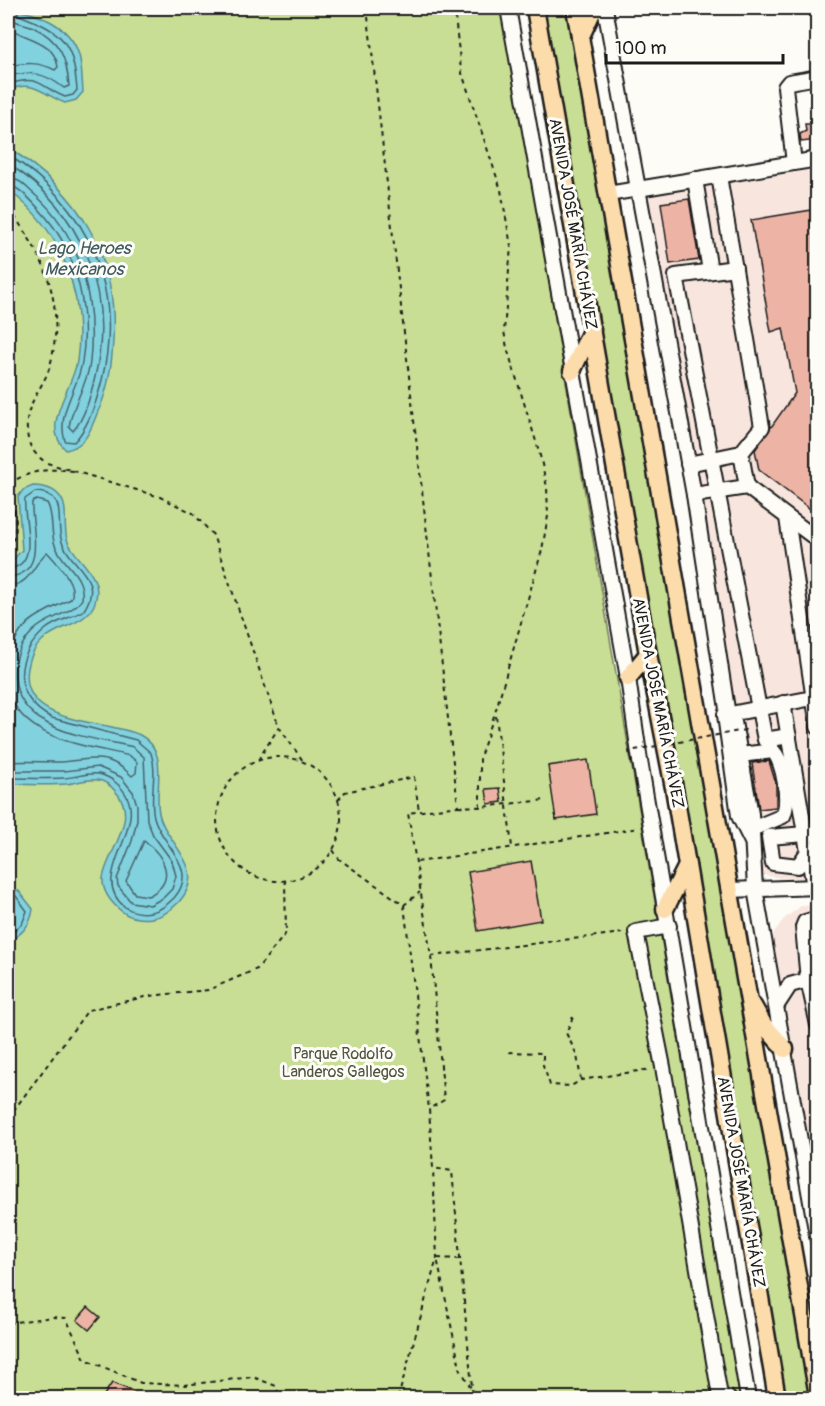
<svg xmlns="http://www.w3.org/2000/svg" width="825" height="1406" viewBox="0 0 825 1406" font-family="Pangolin,sans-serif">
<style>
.built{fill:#f8e6de}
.green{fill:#c7de94;stroke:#727d58;stroke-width:1.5}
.water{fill:#82d1df;stroke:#598991;stroke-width:1.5}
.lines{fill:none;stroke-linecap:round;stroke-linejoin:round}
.shore{stroke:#45646a;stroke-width:1.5}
.building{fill:#edb4a5;stroke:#1c1c1c;stroke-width:1.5}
.minor-casing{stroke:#1c1c1c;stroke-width:18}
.major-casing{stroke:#1c1c1c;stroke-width:21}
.path{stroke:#1c1c1c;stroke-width:2;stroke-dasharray:4.5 4.5;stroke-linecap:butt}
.minor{stroke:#fdfcf7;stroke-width:14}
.major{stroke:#fddcac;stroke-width:16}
.path-bridge{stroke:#1c1c1c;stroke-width:2;stroke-dasharray:4.5 4.5;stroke-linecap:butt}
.labels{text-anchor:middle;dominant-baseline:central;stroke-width:6;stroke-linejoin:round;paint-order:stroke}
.street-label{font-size:16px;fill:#1c1c1c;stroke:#fdfcf7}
.park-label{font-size:16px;fill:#4f5640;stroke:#fdfcf7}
.water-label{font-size:18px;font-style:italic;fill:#405b60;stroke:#fdfcf7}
</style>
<rect width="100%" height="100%" fill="#fdfcf7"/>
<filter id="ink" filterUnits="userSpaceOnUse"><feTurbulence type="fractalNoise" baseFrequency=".0167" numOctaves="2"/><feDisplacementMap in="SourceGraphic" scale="12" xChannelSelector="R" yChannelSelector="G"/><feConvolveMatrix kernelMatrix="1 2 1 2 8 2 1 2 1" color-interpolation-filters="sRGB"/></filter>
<g filter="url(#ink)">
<g class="built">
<path d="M817,169V878H780L763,875L755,849L637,197Z"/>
<path d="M817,905V1205L772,949L774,932L784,919L801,906Z"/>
</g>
<g class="green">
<path d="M8,8H502L740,1398H8Z"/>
<path d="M539,8H570L810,1398H781Z"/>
</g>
<g class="water">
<path d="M8,9C36,12 70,24 79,55C82,66 82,80 83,92L76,100L65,103C44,95 32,78 8,91Z"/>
<path d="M8,148C79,191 118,255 113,340C112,363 109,386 100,407C91,426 89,445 66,450C39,426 73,389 77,361C86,295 62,229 8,190Z"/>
<path d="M33,486C43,486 55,489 61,498C69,509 62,529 68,542C78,563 106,577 94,605C81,633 36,622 28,668C18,727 107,719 140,735C170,751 154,786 159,813C165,844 210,867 179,902C172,909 162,917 152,918C140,920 127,917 119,909C110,901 102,890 103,878C107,852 140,818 116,792C112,787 105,781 98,780C88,778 76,783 66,784C47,786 27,784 8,784V565L22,550L18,497L23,490Z"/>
<path d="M8,886L19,891L33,909C31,925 22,934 8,942Z"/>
</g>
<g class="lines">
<g class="shore">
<path d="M8,27C25,40 54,39 58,67L55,70C39,62 25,62 8,67"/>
<path d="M8,76C30,70 45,73 64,88L69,86C67,58 60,40 33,27C27,24 21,24 15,21L9,8"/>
<path d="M8,84C42,74 39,87 65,97L73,95L77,90C73,41 63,32 19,15L16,8"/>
<path d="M8,155C88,204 124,288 102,380C97,400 89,427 74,442L65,441C56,412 78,390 82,362C90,313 78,255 46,217C37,207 21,187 8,185"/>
<path d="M8,164C81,208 115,293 95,377C91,394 85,418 73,431L69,427C72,404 88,384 90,362C96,301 82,235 34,194C26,187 19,178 8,178"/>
<path d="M8,569C42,565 22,519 25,499L35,492C42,492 51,494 56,501C62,511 57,530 62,542C71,567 105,578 84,610C72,618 57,620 46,629C13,656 12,698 52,718L136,740L151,753C158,773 149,796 154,817C160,844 201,868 174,898C168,904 160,911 151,912C143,914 132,912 125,907C82,873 162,820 115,782C112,779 104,775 99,774C87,772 74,778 63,778C44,779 26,778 8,778"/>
<path d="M8,577C49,575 30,523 32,502L37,500L47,503C54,514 50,532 55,545C63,566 85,574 82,599C74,613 47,617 33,631C21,643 14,658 15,676C17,732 90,737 133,747L144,757L147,820L153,835L172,861L176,876L172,889L163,898L150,905L131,902L118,886L117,879L132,841L137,820V805L133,792L121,777L98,767L64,771H8"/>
<path d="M8,586C31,585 33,564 47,552C57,563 78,584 71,599C39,615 19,620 8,658"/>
<path d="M8,691C24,741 85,745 130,756L137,762L136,773L132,776C107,751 91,760 61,762C43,762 25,761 8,762"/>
<path d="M144,841C165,856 178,882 148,896L135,894L126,881Z"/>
<path d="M8,892L16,896L27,911L22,924L8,935"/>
</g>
</g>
<g class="building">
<path d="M805,124H818V140L801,142L800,134L806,131Z"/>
<path d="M689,199L699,260L670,264L661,203Z"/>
<path d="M818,209V450L814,455L818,458V515L759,470L755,450L795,393L783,328L771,332L751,220Z"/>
<path d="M588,760L596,814L556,820L548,766Z"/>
<path d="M769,761L776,784V807L759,809L752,763Z"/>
<path d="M500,788L502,802L488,804L486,789Z"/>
<path d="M531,861L541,920L478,931L468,872Z"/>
<path d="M88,1307L100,1317L89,1330L77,1320Z"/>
<path d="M112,1383L130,1390L141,1398H102Z"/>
</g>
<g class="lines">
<defs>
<g id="minor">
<path d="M508,8L628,678L640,761L748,1398"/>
<path d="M605,8L694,495L727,709L725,715L739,816L751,840"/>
<path d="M794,163L785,87L789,82L818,77"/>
<path d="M695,179L710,271"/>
<path d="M608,194L818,159"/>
<path d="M735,268L676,276L765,740L789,736"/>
<path d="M741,453L747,487L818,540"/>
<path d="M688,464L741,453L762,427L719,176"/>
<path d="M694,495L747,487"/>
<path d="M787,518L818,727"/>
<path d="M783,703L814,887"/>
<path d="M725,715L818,697"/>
<path d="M734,722L751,814L755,889L818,1241"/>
<path d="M740,755L773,751C784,763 790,801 783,816L747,831"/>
<path d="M810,849L798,866L773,863L769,837L818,833"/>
<path d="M729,890L818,887"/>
<path d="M669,926L636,932L663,1067L720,1396L728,1398"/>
<path d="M817,980H808L818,1025"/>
<path d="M777,1005L790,985L808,980L803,927L805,922L818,918"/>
</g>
<g id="major">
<path d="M535,8L648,654L674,788L777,1398"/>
<path d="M575,8L818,1395"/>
<path d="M580,38L594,8"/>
<path d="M572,371L592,329"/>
<path d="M628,678L648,654"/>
<path d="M665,909L687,866"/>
<path d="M753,1006L763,1024L785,1049"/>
</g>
</defs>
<use href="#minor" class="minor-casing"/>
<use href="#major" class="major-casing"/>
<g class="path">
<path d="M367,8L458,806L408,813L431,956L444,1100L429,1109L433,1168L452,1171L473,1398"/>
<path d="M454,8L461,70L501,190L511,246L504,331L507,348L539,451L547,487L548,516L542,550L495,713L480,757V807"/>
<path d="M8,209C15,215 19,223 24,231C52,271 63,317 50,366C45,384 28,402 27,421C26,441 30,452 47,463L160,497L193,513L213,535L279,727L303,761"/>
<path d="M8,548C25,528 8,502 15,480C34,470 52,468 73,471"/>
<path d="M496,716L512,847"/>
<circle cx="279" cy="819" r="62"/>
<path d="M258,760L279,727"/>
<path d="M338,800L345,792L414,777L419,811"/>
<path d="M458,806L480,807L545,800"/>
<path d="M333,850L339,859L404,905L420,892"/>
<path d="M417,862L639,828"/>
<path d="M404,905L429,1109"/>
<path d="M431,956L622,933"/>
<path d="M573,1017L566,1033L577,1055L581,1080"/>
<path d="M509,1052L543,1053V1065L550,1085L571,1086L581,1080L651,1069"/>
<path d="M8,1118L88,1010L149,996L208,990L257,969L286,933L285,881"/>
<path d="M460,1259L437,1258L460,1368L471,1388"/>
<path d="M8,1323L53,1317L66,1318L85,1359L141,1383L184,1385L253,1377L276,1386L280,1398"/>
<path d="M398,1398L437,1258L433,1170"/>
</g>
<use href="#minor" class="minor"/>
<use href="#major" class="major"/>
<path class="path-bridge" d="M631,763L629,751L745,730L747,741"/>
</g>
</g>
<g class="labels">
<g class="street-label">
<text transform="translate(573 224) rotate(80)">AVENIDA JOSÉ MARÍA CHÁVEZ</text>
<text transform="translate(658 703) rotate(79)">AVENIDA JOSÉ MARÍA CHÁVEZ</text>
<text transform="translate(741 1182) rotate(80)">AVENIDA JOSÉ MARÍA CHÁVEZ</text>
</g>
<g class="park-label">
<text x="343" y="1054">Parque Rodolfo<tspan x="343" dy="18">Landeros Gallegos</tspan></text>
</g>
<g class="water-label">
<text x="84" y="248">Lago Heroes<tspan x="84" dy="21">Mexicanos</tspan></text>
</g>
</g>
<rect width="825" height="1406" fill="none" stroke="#fdfcf7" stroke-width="30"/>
<rect x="15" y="15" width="795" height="1376" fill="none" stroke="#1c1c1c" stroke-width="2" filter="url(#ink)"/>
<path d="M606 54v9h177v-9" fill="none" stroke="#1c1c1c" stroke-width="3"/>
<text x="615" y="54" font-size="18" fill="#1c1c1c" stroke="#fdfcf7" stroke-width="4.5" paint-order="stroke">100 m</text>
</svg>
